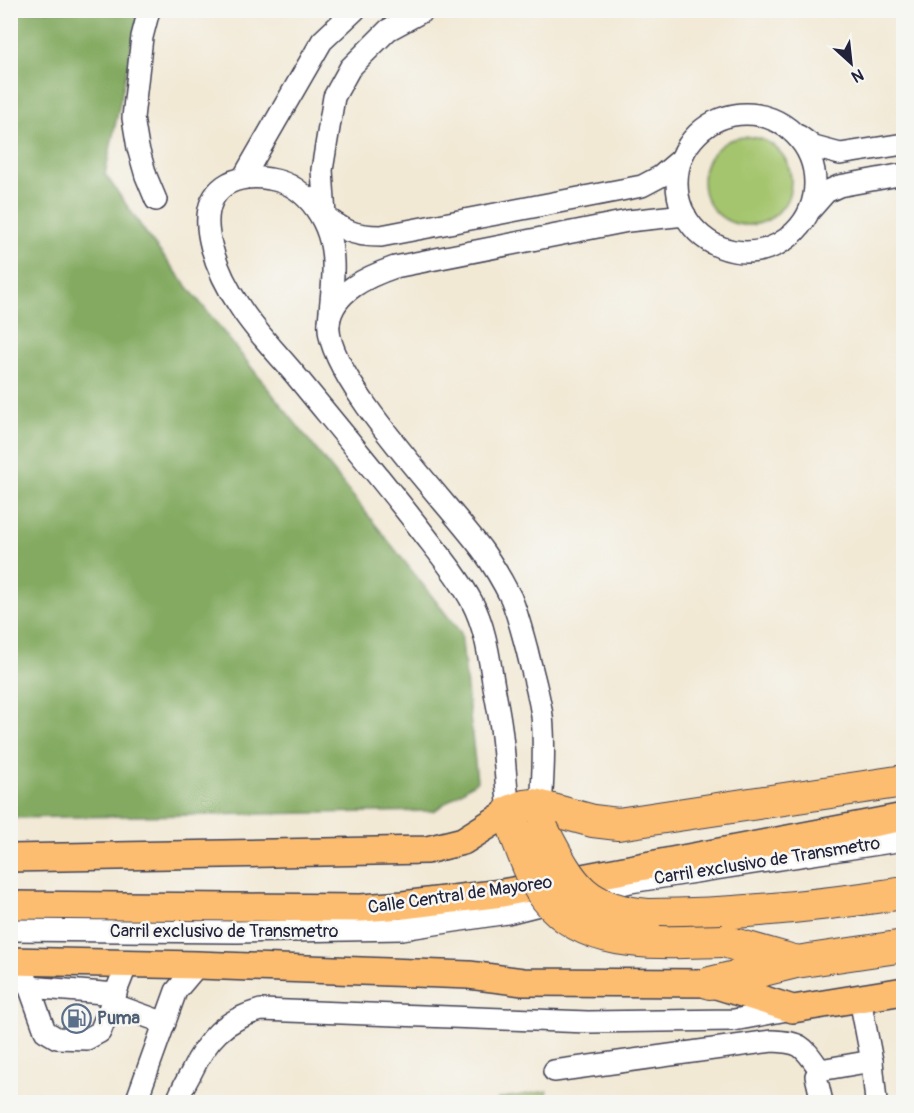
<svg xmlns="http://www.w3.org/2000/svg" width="914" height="1113" viewBox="0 0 914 1113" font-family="Pangolin,sans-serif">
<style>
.green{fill:#a4c56d;stroke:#637454;stroke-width:1.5}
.forest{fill:#83aa60;stroke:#52664e;stroke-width:1.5}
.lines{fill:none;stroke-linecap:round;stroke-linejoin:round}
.minor-casing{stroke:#414052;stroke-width:24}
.major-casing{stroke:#414052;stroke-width:30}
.highway-casing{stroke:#414052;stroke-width:34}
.minor{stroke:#fff;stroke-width:21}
.major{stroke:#fcbd6f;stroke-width:27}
.highway{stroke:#fcbd6f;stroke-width:32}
.highway-bridge-casing{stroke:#414052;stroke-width:34;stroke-linecap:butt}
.highway-bridge{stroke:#fcbd6f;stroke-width:32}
.labels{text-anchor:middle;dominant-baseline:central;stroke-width:5;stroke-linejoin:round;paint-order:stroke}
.street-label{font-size:18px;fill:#22223b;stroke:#f6f6f2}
.service-label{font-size:18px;font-weight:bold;fill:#4e5e75;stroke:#f6f6f2;text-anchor:start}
</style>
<rect width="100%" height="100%" fill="#f6f6f2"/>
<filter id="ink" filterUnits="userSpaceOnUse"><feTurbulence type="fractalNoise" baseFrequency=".0167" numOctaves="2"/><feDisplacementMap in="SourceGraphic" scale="12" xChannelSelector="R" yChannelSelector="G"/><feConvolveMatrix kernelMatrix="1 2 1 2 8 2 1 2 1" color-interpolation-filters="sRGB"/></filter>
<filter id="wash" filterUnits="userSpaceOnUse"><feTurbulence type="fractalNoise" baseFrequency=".008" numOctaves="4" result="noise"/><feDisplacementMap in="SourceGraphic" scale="24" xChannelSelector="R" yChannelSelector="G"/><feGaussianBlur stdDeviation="1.35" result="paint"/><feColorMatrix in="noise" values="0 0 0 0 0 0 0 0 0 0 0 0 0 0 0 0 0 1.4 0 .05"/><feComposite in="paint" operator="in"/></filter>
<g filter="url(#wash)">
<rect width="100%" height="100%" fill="#f2e9d5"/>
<g class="green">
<circle cx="747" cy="181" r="44"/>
<path d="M547,1091L548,1102H498V1099Z"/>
</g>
<path class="forest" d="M10,11H139L105,174L150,239L461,633L477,781L434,811L11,818Z"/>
</g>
<g filter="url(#ink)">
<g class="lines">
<defs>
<g id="minor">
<path d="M149,10L142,37L133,118L138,148L146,176L156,200"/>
<circle cx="746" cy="183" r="69"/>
<path d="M799,136L814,147L840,154L904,144"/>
<path d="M243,178L322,41L355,10"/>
<path d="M811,209L826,192L839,186L904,174"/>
<path d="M318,211C342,229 350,236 381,236L642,186L661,176L681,159"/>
<path d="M325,216L322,170L334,97L350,68L388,30L425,10"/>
<path d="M329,324C330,304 334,283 333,262C332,225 309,185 270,179C255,176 237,177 224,186C188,213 221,279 240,307C256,332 278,354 297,377C337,426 378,475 417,525C436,550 457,574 472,602C484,625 488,650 492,675C495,695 500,715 502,736C505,761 506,786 509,812"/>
<path d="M541,808C543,778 545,746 542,716C539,693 532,672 527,650C522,632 518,615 511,598C503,582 493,565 483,551C450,505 323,375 329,323C333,291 369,276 395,267L628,221L685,215"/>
<path d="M10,930L237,932L402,929L507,913L630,882L904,840"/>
<path d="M20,961L45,1031L57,1038L87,1039L100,1032L127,964"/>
<path d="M29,987L116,994"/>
<path d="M860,999L872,1061L876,1102"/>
<path d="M112,1004L165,1023"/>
<path d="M554,1071L772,1041C802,1042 803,1046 820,1070"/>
<path d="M136,1102L176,991L198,965"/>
<path d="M177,1102C180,1092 186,1082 191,1073C207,1039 224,1020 261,1010L588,1022L734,1020L792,1009"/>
<path d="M822,1102L816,1076L820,1070L872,1061"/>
</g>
<g id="major">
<path d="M10,858L427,850L463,841L509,812"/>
<path d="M10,905L361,908L403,905L502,893L904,817"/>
<path d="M10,961L198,965L469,975L523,982L710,983L793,1009L904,991"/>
</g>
<g id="highway">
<path d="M517,837L509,812L524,806L534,805L593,821L618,824L904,781"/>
<path d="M648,915C734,915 818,906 904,893"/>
<path d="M723,941L794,961"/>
<path d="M710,983L796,962L904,946"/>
</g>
</defs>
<use href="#minor" class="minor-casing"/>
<use href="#major" class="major-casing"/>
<use href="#highway" class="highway-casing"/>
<use href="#minor" class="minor"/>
<use href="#major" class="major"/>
<use href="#highway" class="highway"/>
<defs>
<g id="highway-bridge">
<path d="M543,830C571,883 582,909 648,915"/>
<path d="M517,837C525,858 533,882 547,899C587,951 665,942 723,941"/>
</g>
</defs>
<use href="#highway-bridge" class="highway-bridge-casing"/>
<use href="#highway-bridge" class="highway-bridge"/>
</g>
</g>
<defs>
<symbol id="fuel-ring" viewBox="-11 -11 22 22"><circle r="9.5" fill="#f6f6f2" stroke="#5c6f8a" stroke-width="1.5"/><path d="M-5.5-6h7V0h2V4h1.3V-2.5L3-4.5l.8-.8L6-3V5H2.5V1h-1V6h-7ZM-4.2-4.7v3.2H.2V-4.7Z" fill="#5c6f8a"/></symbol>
</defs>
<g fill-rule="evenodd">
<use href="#fuel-ring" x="60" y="1002" width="33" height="33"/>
</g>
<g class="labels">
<g class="street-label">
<text transform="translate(767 861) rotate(-9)">Carril exclusivo de Transmetro</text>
<text transform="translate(460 895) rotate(-8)">Calle Central de Mayoreo</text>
<text x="224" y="931">Carril exclusivo de Transmetro</text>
</g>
<g class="service-label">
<text x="97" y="1018">Puma</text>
</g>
</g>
<rect width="914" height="1113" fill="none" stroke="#f6f6f2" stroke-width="36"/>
<g transform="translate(851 63) rotate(153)" stroke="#f6f6f2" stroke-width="4.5" paint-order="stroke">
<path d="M0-4.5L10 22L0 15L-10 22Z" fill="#22223b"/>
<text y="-9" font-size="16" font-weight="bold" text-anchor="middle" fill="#22223b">N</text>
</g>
</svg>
